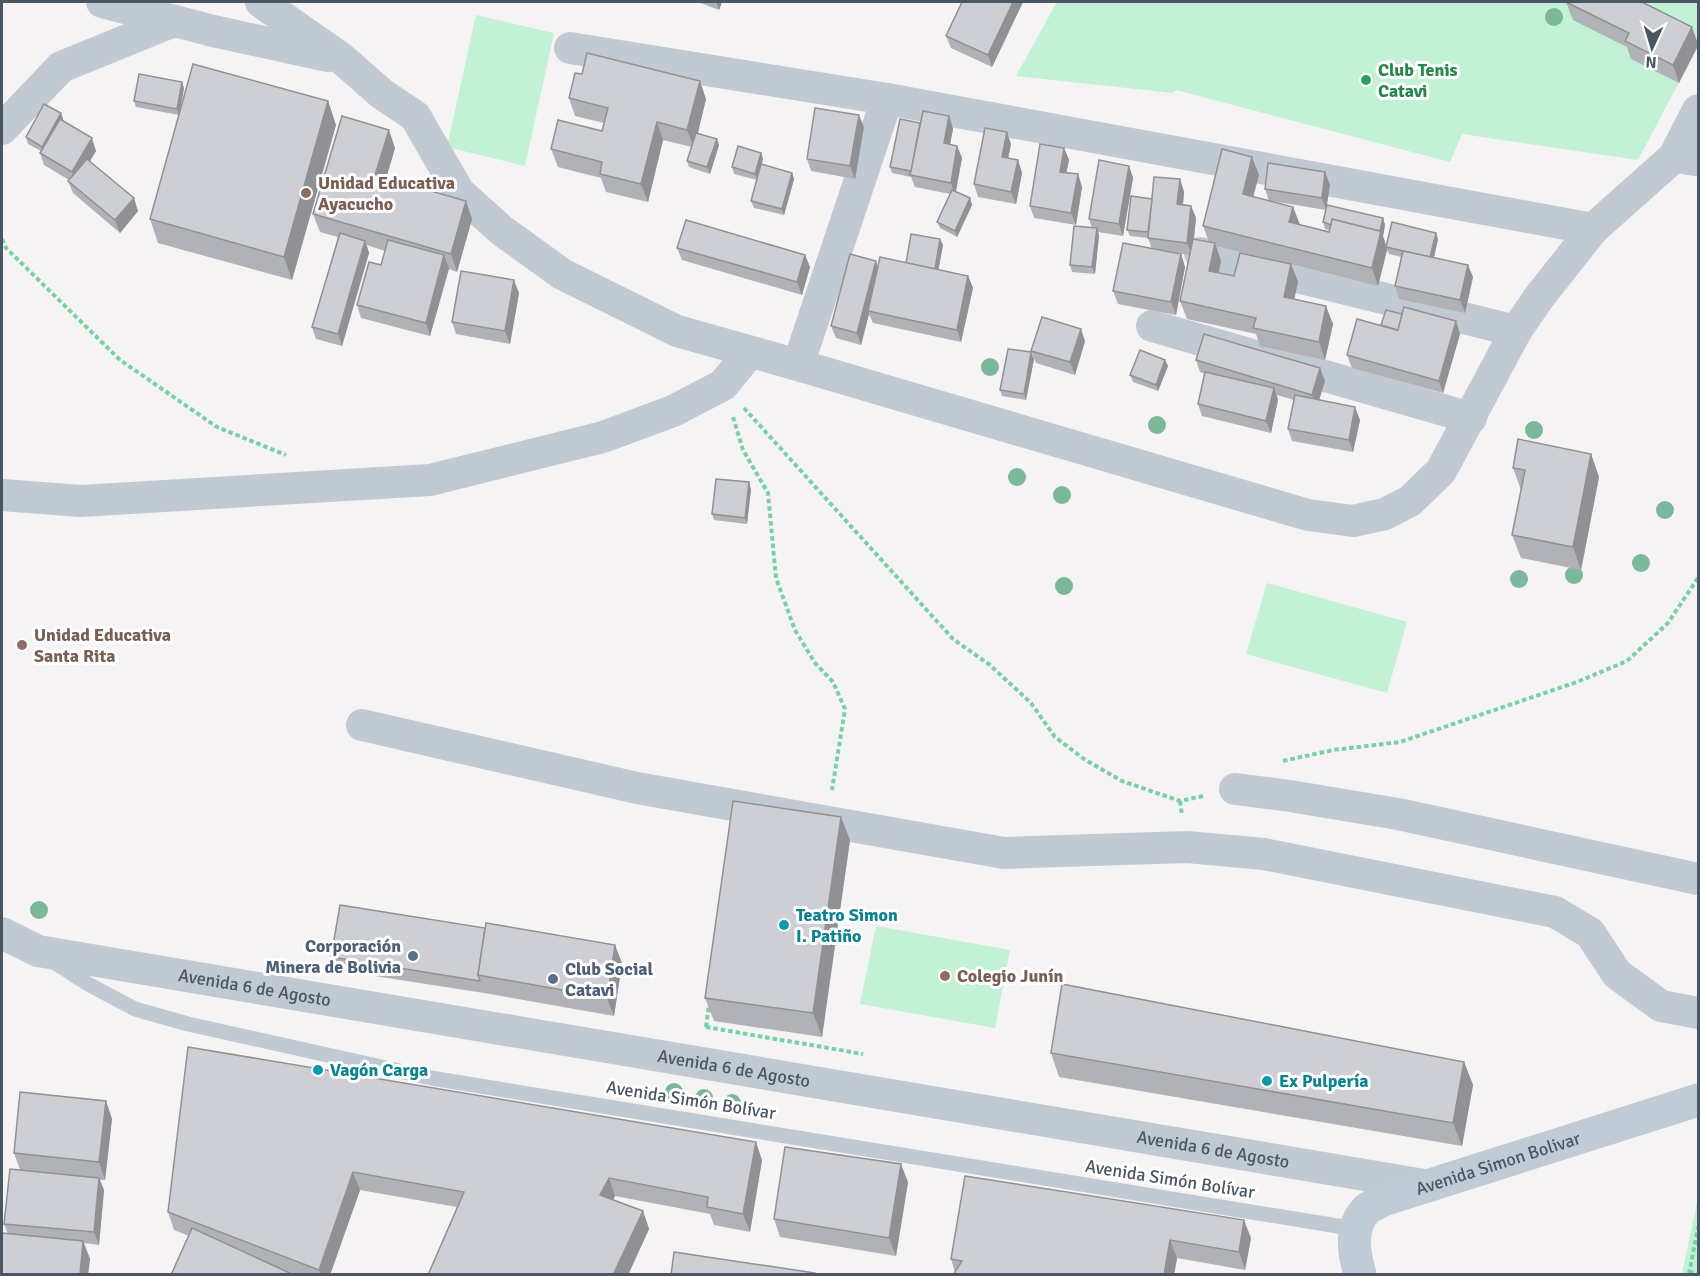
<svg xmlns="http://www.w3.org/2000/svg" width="1700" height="1276" viewBox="0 0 1700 1276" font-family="Signika,sans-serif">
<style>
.green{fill:#c3f1d5}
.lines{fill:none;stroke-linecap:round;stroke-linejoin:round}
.path{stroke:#7ad0a6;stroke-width:4;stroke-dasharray:4.5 3;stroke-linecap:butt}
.service{stroke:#c1cad2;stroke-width:15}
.minor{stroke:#c1cad2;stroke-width:32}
.tertiary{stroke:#c1cad2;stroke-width:33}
.secondary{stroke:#c1cbd6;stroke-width:33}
.tree{fill:#7bb799}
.wall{fill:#b0b2b7;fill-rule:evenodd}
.shaded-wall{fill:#909195}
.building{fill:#cdcfd5;stroke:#909195;stroke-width:1.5}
.leisure-dot{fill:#2e9e5b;stroke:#fff;stroke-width:2}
.education-dot{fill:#8d6e63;stroke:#fff;stroke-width:2}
.culture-dot{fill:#0f9aa8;stroke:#fff;stroke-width:2}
.service-dot{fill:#5c6f8a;stroke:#fff;stroke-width:2}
.labels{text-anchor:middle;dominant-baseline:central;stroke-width:6;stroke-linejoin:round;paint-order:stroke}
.leisure-label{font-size:18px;font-weight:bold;fill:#27864d;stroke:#fff;text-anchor:start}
.education-label{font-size:18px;font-weight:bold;fill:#785e54;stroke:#fff;text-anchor:start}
.culture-label{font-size:18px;font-weight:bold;fill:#0d838f;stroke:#fff;text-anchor:start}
.service-label{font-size:18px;font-weight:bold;fill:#4e5e75;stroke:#fff;text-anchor:end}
.street-label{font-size:18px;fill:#4a5661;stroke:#fff}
</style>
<rect width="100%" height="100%" fill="#f5f3f3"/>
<g class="green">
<path d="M1057,2H1698V46L1638,160L1462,134L1450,162L1176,90L1172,93L1016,76Z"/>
<path d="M476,15L554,33L525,166L447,147Z"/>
<path d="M1267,583L1407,622L1387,693L1246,654Z"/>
<path d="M876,926L1010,950L995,1028L860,1004Z"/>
<path d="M1698,1197V1274H1682L1698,1198Z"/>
</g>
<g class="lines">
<g class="path">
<path d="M2,239L6,248L120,360L217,427L286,455"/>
<path d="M744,408L953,639L990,665L1031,703L1055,737L1084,759L1122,781L1180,801L1203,796"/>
<path d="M733,417L743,450L768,493L776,578L795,630L815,663L833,682L845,709L832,790"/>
<path d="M1283,761L1333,750L1400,742L1577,682L1627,661L1668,623L1698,578"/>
<path d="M1180,801L1182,815"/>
<path d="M706,1027L863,1054"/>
<path d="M706,1027L709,1005"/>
<path d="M1689,1272L1698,1273"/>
<path d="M1689,1274L1698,1227"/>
</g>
<path class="service" d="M54,962L88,984L135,1009L188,1024L431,1078L1356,1229"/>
<g class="minor">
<path d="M102,2L213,31L328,56"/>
<path d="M261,2L341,58L382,94L415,116L459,192L501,230L562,274L677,331L798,365L1308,515L1353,521L1385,514L1410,501L1441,471L1516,331L1540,296L1593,229L1675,156"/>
<path d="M570,48L887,99L1593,229"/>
<path d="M2,129L61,67L174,21"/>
<path d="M1200,253L1516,331"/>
<path d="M1152,326L1471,418"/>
<path d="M798,365L887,99"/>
<path d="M2,495L81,501L430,480L603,437L673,411L723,385L750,352"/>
<path d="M362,725L637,788L1004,853L1187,847L1264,854L1555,912L1590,933L1617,974L1661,1006L1698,1013"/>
<path d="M1235,789L1290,796L1398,814L1698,879"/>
<path id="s1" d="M2,933L38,951L1430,1186"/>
</g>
<path class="tertiary" d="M1698,111L1675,156L1698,160"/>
<path class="secondary" id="s2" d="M1360,1274C1354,1254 1349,1228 1366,1210C1370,1206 1378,1203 1383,1200L1698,1100"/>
</g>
<g class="tree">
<circle cx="1554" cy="17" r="9"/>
<circle cx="990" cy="367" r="9"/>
<circle cx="1157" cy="425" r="9"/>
<circle cx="1534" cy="430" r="9"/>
<circle cx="1017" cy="477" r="9"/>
<circle cx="1062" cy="495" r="9"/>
<circle cx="1665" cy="510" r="9"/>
<circle cx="1641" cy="563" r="9"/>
<circle cx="1574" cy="575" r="9"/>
<circle cx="1519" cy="579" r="9"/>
<circle cx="1064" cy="586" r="9"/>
<circle cx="39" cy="910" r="9"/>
<circle cx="674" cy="1092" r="9"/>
<circle cx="704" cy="1098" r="9"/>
<circle cx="732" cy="1103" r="9"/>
</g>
<g class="wall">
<path d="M698,2H722L719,10Z"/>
<path d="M962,2H1023L992,67L951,48L946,36Z"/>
<path d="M1566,2L1647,4L1692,27L1679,83L1631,59L1627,47L1573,20Z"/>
<path d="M184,88L180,112L328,101L336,125L292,280L158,243L150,219L179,115L136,107L134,101Z"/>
<path d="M569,98L706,99L698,133L719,145L710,174L689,167L687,161L692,147L663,140L648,202L606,192L601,178L558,167L551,149L602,131L604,123L575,116Z"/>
<path d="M61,113L63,119L62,121L96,151L90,161L138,211L120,233L73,193L68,181L69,180L44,165L40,153L41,151L28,144L26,137Z"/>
<path d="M949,116L953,129L950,144L957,146L962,158L956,192L970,198L972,205L957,237L940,228L937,222L950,194L915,187L911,177L892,173L890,167L920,123Z"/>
<path d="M864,127L855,179L811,171L807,159Z"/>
<path d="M1011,144L1008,158L1018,160L1022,173L1016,204L978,197L974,184Z"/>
<path d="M395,148L386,178L466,201L472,219L457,272L449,269L430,336L361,318L357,305L381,265L385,251L367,245L369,253L342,346L316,339L312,327L338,237L320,232L313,214Z"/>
<path d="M1064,148L1069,160L1066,173L1078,174L1082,187L1076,225L1034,218L1030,206Z"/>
<path d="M761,153L763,159L761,164L792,173L794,179L784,215L754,208L751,201L757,180L734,174L732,167Z"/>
<path d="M1252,157L1259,175L1253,197L1269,201L1265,189L1325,172L1330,185L1327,205L1383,218L1385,225L1383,236L1387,247L1436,233L1438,239L1434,258L1473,277L1465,313L1399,299L1395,286L1401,257L1389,254L1387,250L1378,286L1291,264L1298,282L1294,299L1333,324L1325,360L1260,346L1256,334L1187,319L1180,301L1190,255L1173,253L1181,254L1185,267L1176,315L1118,304L1113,291L1152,249L1148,238L1130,236L1127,230L1152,199L1180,179L1184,192L1183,204L1191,206L1196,218L1194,239L1209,242L1203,226ZM1272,201L1326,210L1323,222L1325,229L1330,230L1329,232L1300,225L1293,207ZM1216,246L1278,261L1234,276L1219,273L1221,261Z"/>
<path d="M1129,166L1133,178L1123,236L1098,232L1099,235L1095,274L1072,272L1070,265L1092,228L1089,219Z"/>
<path d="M943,245L938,270L968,276L973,288L961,342L873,323L869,314L861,345L836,338L831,326L878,267L906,263Z"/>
<path d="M677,248L805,255L810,267L802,295L682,260Z"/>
<path d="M519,293L510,344L456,334L452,322Z"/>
<path d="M1382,326L1460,334L1443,393L1352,368L1347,355Z"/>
<path d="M1085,341L1075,375L1036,363L1031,351Z"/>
<path d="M1034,359L1026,400L1002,396L1000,390Z"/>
<path d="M1165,360L1168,366L1158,391L1133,382L1130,375Z"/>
<path d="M1196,360L1325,381L1319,400L1360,420L1353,452L1292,441L1288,429L1294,400L1277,395L1278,400L1271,433L1202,416L1198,404L1205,374L1200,372Z"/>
<path d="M1591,454L1599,477L1581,570L1521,558L1512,535L1521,490L1513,468Z"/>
<path d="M751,489L747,524L714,520L712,514Z"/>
<path d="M841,817L850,840L822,1037L714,1021L705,998Z"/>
<path d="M331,957L622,963L614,1016L484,993L336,970Z"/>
<path d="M188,1047L762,1160L750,1232L714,1225L710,1214L615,1196L613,1200L643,1211L649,1229L628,1275H428L457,1207L360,1190L330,1275H171L189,1236L174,1230L168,1212Z"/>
<path d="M1051,1053L1464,1062L1473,1085L1462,1146L1059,1077Z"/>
<path d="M106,1101L112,1119L105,1180H100L104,1190L99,1245L84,1243L90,1259L88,1275H2L8,1234L4,1224L20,1170L14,1153Z"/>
<path d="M965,1176L1251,1238L1245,1270L1177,1258L1174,1275H953L955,1272L951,1259Z"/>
<path d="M908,1182L896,1256L780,1237L774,1219Z"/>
</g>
<g class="shaded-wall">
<path d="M716,2H722L719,10Z"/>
<path d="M1013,2H1023L992,67L988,55Z"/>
<path d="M1692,27L1698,44V46L1679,83L1673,65Z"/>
<path d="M700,81L706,99L694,148L687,130Z"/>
<path d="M182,82L184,88L179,115L177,109Z"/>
<path d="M328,101L336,125L292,280L284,257Z"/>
<path d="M61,113L63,119L45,153L42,147Z"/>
<path d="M859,115L864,127L855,179L850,166Z"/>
<path d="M949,116L953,129L948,155L944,143Z"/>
<path d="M657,122L663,140L648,202L641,184Z"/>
<path d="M389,130L395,148L382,193L375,175Z"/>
<path d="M1007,132L1011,144L1006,169L1002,157Z"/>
<path d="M92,138L96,151L76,184L72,172Z"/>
<path d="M717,139L719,145L710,174L707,167Z"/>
<path d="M957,146L962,158L955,195L951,183Z"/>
<path d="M1064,148L1069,160L1064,184L1060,172Z"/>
<path d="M761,153L763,159L757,180L755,174Z"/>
<path d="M1252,157L1259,175L1249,212L1243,194Z"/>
<path d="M1018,160L1022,173L1016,204L1011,192Z"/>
<path d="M1129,166L1133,178L1123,236L1119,224Z"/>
<path d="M1325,172L1330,185L1326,210L1322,198Z"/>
<path d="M792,173L794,179L784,215L782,209Z"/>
<path d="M1078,174L1082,187L1076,225L1071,213Z"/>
<path d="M1180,179L1184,192L1182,216L1177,204Z"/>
<path d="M134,198L138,211L120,233L115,220Z"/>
<path d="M970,198L972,205L957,237L955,231Z"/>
<path d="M466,201L472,219L457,272L451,254Z"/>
<path d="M1191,206L1196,218L1192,255L1187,243Z"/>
<path d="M1293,207L1300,225L1289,222Z"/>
<path d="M1383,218L1385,225L1383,236L1387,250L1378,286L1372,268Z"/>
<path d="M1097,228L1099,235L1095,274L1092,267Z"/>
<path d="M1436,233L1438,239L1432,265L1430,258Z"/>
<path d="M940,239L943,245L937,278L934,271Z"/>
<path d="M365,241L369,253L342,346L338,334Z"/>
<path d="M1215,243L1221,261L1215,289L1209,271Z"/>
<path d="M1181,254L1185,267L1176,315L1171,302Z"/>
<path d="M444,255L449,268L430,336L426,323Z"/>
<path d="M805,255L810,267L802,295L797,282Z"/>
<path d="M876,261L880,274L868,311L869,314L861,345L857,333Z"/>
<path d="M1291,264L1298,282L1291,315L1284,297Z"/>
<path d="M1468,265L1473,277L1465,313L1460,300Z"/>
<path d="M968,276L973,288L961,342L957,330Z"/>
<path d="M514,280L519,293L510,344L505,331Z"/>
<path d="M1326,306L1333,324L1325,360L1319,342Z"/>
<path d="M1456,321L1460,334L1443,393L1439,381Z"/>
<path d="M1081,329L1085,341L1075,375L1070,362Z"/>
<path d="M1031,352L1034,359L1026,400L1024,394Z"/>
<path d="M1165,360L1168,366L1158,391L1156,385Z"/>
<path d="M1320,368L1325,381L1317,407L1312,395Z"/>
<path d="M1274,388L1278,400L1271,433L1266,421Z"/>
<path d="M1355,407L1360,420L1353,452L1349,440Z"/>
<path d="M1591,454L1599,477L1581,570L1573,547Z"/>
<path d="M749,482L751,489L747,524L745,518Z"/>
<path d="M841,817L850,840L822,1037L813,1013Z"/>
<path d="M615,945L622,963L614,1016L607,998Z"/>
<path d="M1464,1062L1473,1085L1462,1146L1453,1123Z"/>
<path d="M106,1101L112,1119L105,1180L99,1162Z"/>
<path d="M756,1142L762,1160L750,1232L743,1214Z"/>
<path d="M901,1164L908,1182L896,1256L889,1238Z"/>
<path d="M353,1172L360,1190L330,1275H321L319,1270Z"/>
<path d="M99,1178L104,1190L99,1245L94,1232Z"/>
<path d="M609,1178L615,1196L607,1214L600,1195Z"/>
<path d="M643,1211L649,1229L628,1275H613Z"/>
<path d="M1244,1220L1251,1238L1245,1270L1239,1252Z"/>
<path d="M1170,1240L1177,1258L1174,1275H1164Z"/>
<path d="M83,1241L90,1259L88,1275H80Z"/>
</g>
<g class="building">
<path d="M962,2H1013L988,55L946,36Z"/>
<path d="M1566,2H1642L1692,27L1673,65L1625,41L1629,33Z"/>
<path d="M587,53L700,81L687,130L657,122L641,184L600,174L602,162L551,149L558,120L602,131L608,108L569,98L575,73L582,74Z"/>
<path d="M193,64L328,101L284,257L150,219Z"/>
<path d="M139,74L182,82L177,109L134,101Z"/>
<path d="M44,104L61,113L42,147L26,137Z"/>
<path d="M815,108L859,115L850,166L807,159Z"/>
<path d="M923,111L949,116L944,143L957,146L951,183L910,175Z"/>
<path d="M342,116L389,130L375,175L466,201L451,254L313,214Z"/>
<path d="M60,119L92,138L72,172L40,153Z"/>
<path d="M900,119L920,123L911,171L890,167Z"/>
<path d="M985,128L1007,132L1002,157L1018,160L1011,192L974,184Z"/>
<path d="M696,133L717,139L707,167L687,161Z"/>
<path d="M1040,144L1064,148L1060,172L1078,174L1071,213L1030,206Z"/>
<path d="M738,146L761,153L755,174L732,167Z"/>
<path d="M1222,149L1252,157L1243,194L1293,207L1289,222L1329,232L1332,219L1381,231L1372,268L1203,226Z"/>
<path d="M87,159L134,198L115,220L68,181Z"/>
<path d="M1099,160L1129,166L1119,224L1089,219Z"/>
<path d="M1268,163L1325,172L1322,198L1265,189Z"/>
<path d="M761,164L792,173L782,209L751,201Z"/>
<path d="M1154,177L1180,179L1177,204L1191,206L1187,243L1148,238Z"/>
<path d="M952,190L970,198L955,231L937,222Z"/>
<path d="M1131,196L1152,199L1148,232L1127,230Z"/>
<path d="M1327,205L1383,218L1380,231L1332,219L1331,225L1323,222Z"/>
<path d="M686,220L805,255L797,282L677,248Z"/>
<path d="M1392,222L1436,233L1430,257L1386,247Z"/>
<path d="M1074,226L1097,228L1092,267L1070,265Z"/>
<path d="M340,233L365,241L338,334L312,327Z"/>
<path d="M911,234L940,239L935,269L906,263Z"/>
<path d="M1193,239L1215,243L1209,271L1234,276L1240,253L1291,264L1284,297L1326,306L1319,342L1253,328L1256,318L1180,301Z"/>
<path d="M388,240L444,255L426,323L357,305L369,262L381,265Z"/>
<path d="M1123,243L1181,254L1171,302L1113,291Z"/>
<path d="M1403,251L1468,265L1460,300L1395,286Z"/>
<path d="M850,254L876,261L857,333L831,326Z"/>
<path d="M880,257L968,276L957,330L868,311Z"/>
<path d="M461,271L514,280L505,331L452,322Z"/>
<path d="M1404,307L1456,321L1439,381L1347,355L1357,319L1397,330Z"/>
<path d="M1386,310L1402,314L1398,330L1381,325Z"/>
<path d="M1042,317L1081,329L1070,362L1031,351Z"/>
<path d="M1204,334L1320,368L1312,395L1196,360Z"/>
<path d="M1008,349L1031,352L1024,394L1000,390Z"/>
<path d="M1140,350L1165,360L1156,385L1130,375Z"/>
<path d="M1205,372L1274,388L1266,421L1198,404Z"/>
<path d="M1295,395L1355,407L1349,440L1288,429Z"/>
<path d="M1518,439L1591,454L1573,547L1512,535L1525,470L1513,468Z"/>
<path d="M716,479L749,482L745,518L712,514Z"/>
<path d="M733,801L841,817L813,1013L705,998Z"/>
<path d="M340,905L485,928L478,975L480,981L331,957Z"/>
<path d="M486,923L615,945L607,998L478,975Z"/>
<path d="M1062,984L1464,1062L1453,1123L1051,1053Z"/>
<path d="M188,1047L756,1142L743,1214L707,1207L708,1197L609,1178L600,1195L643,1211L613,1275H428L464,1192L353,1172L319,1270L168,1212Z"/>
<path d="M20,1092L106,1101L99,1162L14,1153Z"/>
<path d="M785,1147L901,1164L889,1238L774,1219Z"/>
<path d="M10,1169L99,1178L94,1232L4,1224Z"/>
<path d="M965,1176L1244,1220L1239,1252L1170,1240L1164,1275H953L962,1261L951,1259Z"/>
<path d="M192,1228L294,1275H171Z"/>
<path d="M2,1233L83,1241L80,1275H2Z"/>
<path d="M674,1252L815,1273L814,1275H671Z"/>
</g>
<circle class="leisure-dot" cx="1366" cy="80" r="6"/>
<g class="education-dot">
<circle cx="306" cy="193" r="6"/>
<circle cx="22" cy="645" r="6"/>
<circle cx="945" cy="976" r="6"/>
</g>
<g class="culture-dot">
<circle cx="784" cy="925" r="6"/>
<circle cx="318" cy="1070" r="6"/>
<circle cx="1267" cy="1081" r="6"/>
</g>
<g class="service-dot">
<circle cx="413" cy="956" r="6"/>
<circle cx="553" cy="979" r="6"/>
</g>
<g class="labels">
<g class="leisure-label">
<text x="1378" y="70">Club Tenis<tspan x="1378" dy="21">Catavi</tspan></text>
</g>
<g class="education-label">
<text x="318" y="183">Unidad Educativa<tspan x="318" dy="21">Ayacucho</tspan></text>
<text x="34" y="635">Unidad Educativa<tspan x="34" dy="21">Santa Rita</tspan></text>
<text x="957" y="976">Colegio Junín</text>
</g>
<g class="culture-label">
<text x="796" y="915">Teatro Simon<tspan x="796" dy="21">I. Patiño</tspan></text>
<text x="330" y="1070">Vagón Carga</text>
<text x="1279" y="1081">Ex Pulpería</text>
</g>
<g class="service-label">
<text x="401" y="946">Corporación<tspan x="401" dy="21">Minera de Bolivia</tspan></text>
<text x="565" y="969" text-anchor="start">Club Social<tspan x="565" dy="21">Catavi</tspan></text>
</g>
<g class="street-label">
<text stroke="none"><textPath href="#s1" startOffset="260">Avenida 6 de Agosto</textPath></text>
<text stroke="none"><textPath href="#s1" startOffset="746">Avenida 6 de Agosto</textPath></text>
<text transform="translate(691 1100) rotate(9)">Avenida Simón Bolívar</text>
<text stroke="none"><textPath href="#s1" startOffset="1232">Avenida 6 de Agosto</textPath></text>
<text stroke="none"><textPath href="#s2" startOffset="208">Avenida Simon Bolivar</textPath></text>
<text transform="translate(1170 1179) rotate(9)">Avenida Simón Bolívar</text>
</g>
</g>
<rect width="1700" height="1276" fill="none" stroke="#4a5661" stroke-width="6"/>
<g transform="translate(1652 48) rotate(184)" stroke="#ffffff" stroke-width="4.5" paint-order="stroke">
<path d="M0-4.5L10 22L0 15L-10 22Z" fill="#4a5661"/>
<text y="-9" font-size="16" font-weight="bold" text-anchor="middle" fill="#4a5661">N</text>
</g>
</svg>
